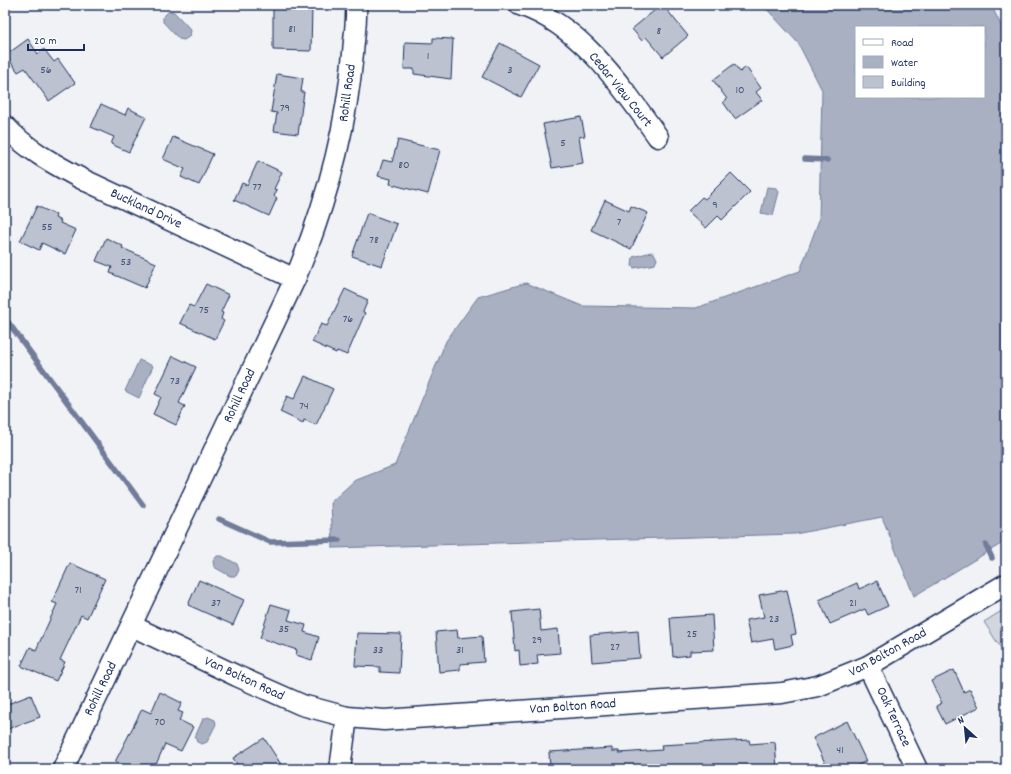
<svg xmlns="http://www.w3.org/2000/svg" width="1011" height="774" viewBox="0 0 1011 774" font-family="Dekko,sans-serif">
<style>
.green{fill:#d2d6df;stroke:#76829e}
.water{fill:#a8b0c2;stroke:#707c9a;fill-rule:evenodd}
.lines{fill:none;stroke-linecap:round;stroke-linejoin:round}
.stream{stroke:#707c9a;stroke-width:5.5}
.building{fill:#bcc2d0;stroke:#1b2f5e}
.minor-casing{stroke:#1b2f5e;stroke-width:23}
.minor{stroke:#fff;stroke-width:20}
.labels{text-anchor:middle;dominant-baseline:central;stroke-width:3;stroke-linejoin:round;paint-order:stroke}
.number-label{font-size:12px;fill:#43547a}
.street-label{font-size:14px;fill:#1b2f5e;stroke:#fff}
</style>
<rect width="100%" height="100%" fill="#f1f2f5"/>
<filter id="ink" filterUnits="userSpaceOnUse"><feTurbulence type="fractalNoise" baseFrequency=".025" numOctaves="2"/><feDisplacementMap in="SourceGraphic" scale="8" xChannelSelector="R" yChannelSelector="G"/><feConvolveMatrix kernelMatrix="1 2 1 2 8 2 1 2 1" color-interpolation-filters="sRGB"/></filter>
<g filter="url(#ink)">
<path class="green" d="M1006,608V656L984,622Z"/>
<g class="water">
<path d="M763,5H991L1006,35V541L914,596L882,517L795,534L333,548L331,502L354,481L395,465L446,341L478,297L526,283L582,306L696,308L800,271L819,220L822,90L798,43ZM856,27H984V97H856Z"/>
<path d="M169,11L174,12L191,30L190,36L184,40L179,39L163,22V17Z"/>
<path d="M767,187L777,188L779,192L773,215L761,213Z"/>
<path d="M651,252L654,253L657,259L655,264L634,268L632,266L633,257Z"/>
<path d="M139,360L153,366L139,398L125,391Z"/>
<path d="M217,556H222L237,564L239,570L236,576H230L214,567L213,561Z"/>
<path d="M208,717L215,720L216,724L207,742L202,744L197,742L195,737L203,719Z"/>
</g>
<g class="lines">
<g class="stream">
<path d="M805,159L827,160"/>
<path d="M5,318L143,505"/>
<path d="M219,519L270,542L339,540"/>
<path d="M986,545L992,558"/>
</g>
</g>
<g class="building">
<path d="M661,5H663L688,36L663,57L646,37L642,41L632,29Z"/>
<path d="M273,7H312L311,51L273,50Z"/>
<path d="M433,38L453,39L451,79L414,74V69H404L405,42L433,43Z"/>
<path d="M28,39L38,54L44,49L54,62L58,59L75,83L49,101L25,68L18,72L6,55Z"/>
<path d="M500,43L539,64L521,97L482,77Z"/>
<path d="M734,64L740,72L746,67L761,88L756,92L762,100L735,119L723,102L727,99L713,80Z"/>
<path d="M277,74L303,78L301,92H304L298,134L274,131L277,113L271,112Z"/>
<path d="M101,104L125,115L128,108L146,117L129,152L111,144L114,137L91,127Z"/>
<path d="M581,117L585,136L579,137L583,163L552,168L543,124Z"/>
<path d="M173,137L213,154L199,185L181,177L185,169L163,159Z"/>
<path d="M398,140L440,150L428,194L390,184L391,179L378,176L383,160L392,162Z"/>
<path d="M258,161L282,172L274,189L277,190L274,196L277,198L269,216L234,200L242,183L247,185Z"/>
<path d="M731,173L750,192L722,220L718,216L706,228L688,211L702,197L705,199Z"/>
<path d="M605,200L629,211L631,206L648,213L631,249L591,230Z"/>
<path d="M37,206L56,215L55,218L61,221L60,223L76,230L65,254L42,243L39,250L20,241Z"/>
<path d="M367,213L397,224L382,266L352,256Z"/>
<path d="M106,238L123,246L122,248L156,263L145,288L110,273L112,267L96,261Z"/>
<path d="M206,284L229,295L221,312L223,313L221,319L224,321L215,339L180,323L189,305L194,307Z"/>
<path d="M345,289L368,300L363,312L365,313L347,355L337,351L336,353L312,342L321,324L327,326Z"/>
<path d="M173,356L196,367L179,403L185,406L176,425L153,414L161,397L155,394Z"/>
<path d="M305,376L333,389L316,425L304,420L303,423L280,412L287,396L294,399Z"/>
<path d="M70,563L105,579L87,618L81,615L60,660L65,662L56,681L21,666L30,647L36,650L57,604L52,602Z"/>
<path d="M199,580L244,600L233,625L188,605Z"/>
<path d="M877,581L888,606L868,615L865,609L830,624L819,600L857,583L859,589Z"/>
<path d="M787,590L796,634L791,635L793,645L775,649L773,639L751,643L746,620L764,617L759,595Z"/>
<path d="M271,604L291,610L288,620L306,625L304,632L319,637L312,660L296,655L297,650L260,638Z"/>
<path d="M539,609L541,631L558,629L560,653L537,655L538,664L520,666L519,650L515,651L512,612Z"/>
<path d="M712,615L714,650L690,651V655L673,657L670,618Z"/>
<path d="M457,630L458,638L482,636L484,662L460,664V670L439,672L436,632Z"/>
<path d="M638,631L640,658L592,662L590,635Z"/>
<path d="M357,633L401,634L399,673L380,672V667L355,666Z"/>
<path d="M954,670L964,692L970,689L979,707L945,724L936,706L942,703L931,681Z"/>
<path d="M160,692L182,703L178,711L183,713L179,720L193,727L181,751L165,744L154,769H130L115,762L142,709L151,713Z"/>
<path d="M31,695L40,717L5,730V705Z"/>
<path d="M847,721L866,761L851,769H828L813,738Z"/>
<path d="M264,738L284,769H240L233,758Z"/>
<path d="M749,740L750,744L775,742L777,769H550L549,752L612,748V751H619V753L662,750L661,745Z"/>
</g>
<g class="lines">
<defs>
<g id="minor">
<path d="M520,5C581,25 623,88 658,137"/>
<path d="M5,126C26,149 52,163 80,178L295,279"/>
<path d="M132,626L237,676L302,705L347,717L384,720L782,693L818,686L868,666L1006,584"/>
<path d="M868,666L917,769"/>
<path d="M63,769L295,279C326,205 346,133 353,53C354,37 357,21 356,5"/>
<path d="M340,769L347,717"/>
</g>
</defs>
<use href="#minor" class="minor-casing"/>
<use href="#minor" class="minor"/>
</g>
</g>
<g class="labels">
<g class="number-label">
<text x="292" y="29">81</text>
<text x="659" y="31">8</text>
<text x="428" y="56">1</text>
<text x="46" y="70">56</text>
<text x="510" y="70">3</text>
<text x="740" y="90">10</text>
<text x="285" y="108">79</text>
<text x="563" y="143">5</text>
<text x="404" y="165">80</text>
<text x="257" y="187">77</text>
<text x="715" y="205">9</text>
<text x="619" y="222">7</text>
<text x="47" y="227">55</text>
<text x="374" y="240">78</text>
<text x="126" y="262">53</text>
<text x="204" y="310">75</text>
<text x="348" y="319">76</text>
<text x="175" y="381">73</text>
<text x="304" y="406">74</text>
<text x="78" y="590">71</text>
<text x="216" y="603">37</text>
<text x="853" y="603">21</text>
<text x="774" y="619">23</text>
<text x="284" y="629">35</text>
<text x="692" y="634">25</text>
<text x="537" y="640">29</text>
<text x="615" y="647">27</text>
<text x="378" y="650">33</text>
<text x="460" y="650">31</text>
<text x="160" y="722">70</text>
<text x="840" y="750">41</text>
</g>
<g class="street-label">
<text transform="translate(620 90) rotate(51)">Cedar View Court</text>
<text transform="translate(348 93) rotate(-82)">Rohill Road</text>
<text transform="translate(146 209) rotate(25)">Buckland Drive</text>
<text transform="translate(240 396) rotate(-65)">Rohill Road</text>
<text transform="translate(888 653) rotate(-29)">Van Bolton Road</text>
<text transform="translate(244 679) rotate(25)">Van Bolton Road</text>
<text transform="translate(101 689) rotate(-64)">Rohill Road</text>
<text transform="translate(573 707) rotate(-4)">Van Bolton Road</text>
<text transform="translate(893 717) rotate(65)">Oak Terrace</text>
</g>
</g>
<rect width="1011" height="774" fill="none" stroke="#fff" stroke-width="20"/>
<rect x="10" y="10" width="991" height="754" fill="none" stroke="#1b2f5e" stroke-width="1.5" filter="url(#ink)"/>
<rect x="855" y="26" width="130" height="72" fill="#ffffff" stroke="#a4acbf"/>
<rect x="863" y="39" width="20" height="6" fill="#ffffff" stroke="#a4acbf"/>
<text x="891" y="46" font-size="12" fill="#1b2f5e">Road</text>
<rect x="863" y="56" width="20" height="12" fill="#a8b0c2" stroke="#a4acbf"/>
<text x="891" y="66" font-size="12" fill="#1b2f5e">Water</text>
<rect x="863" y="76" width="20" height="12" fill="#bcc2d0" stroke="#a4acbf"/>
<text x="891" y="86" font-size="12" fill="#1b2f5e">Building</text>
<g transform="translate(965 728) rotate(333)" stroke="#ffffff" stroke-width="3" paint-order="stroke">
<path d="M0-3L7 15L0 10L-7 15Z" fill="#1b2f5e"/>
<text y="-6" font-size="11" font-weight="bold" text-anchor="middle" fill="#1b2f5e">N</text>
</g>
<path d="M28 44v6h56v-6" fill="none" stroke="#1b2f5e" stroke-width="2"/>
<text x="34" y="44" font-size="12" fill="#1b2f5e" stroke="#ffffff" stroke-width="3" paint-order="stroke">20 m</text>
</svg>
